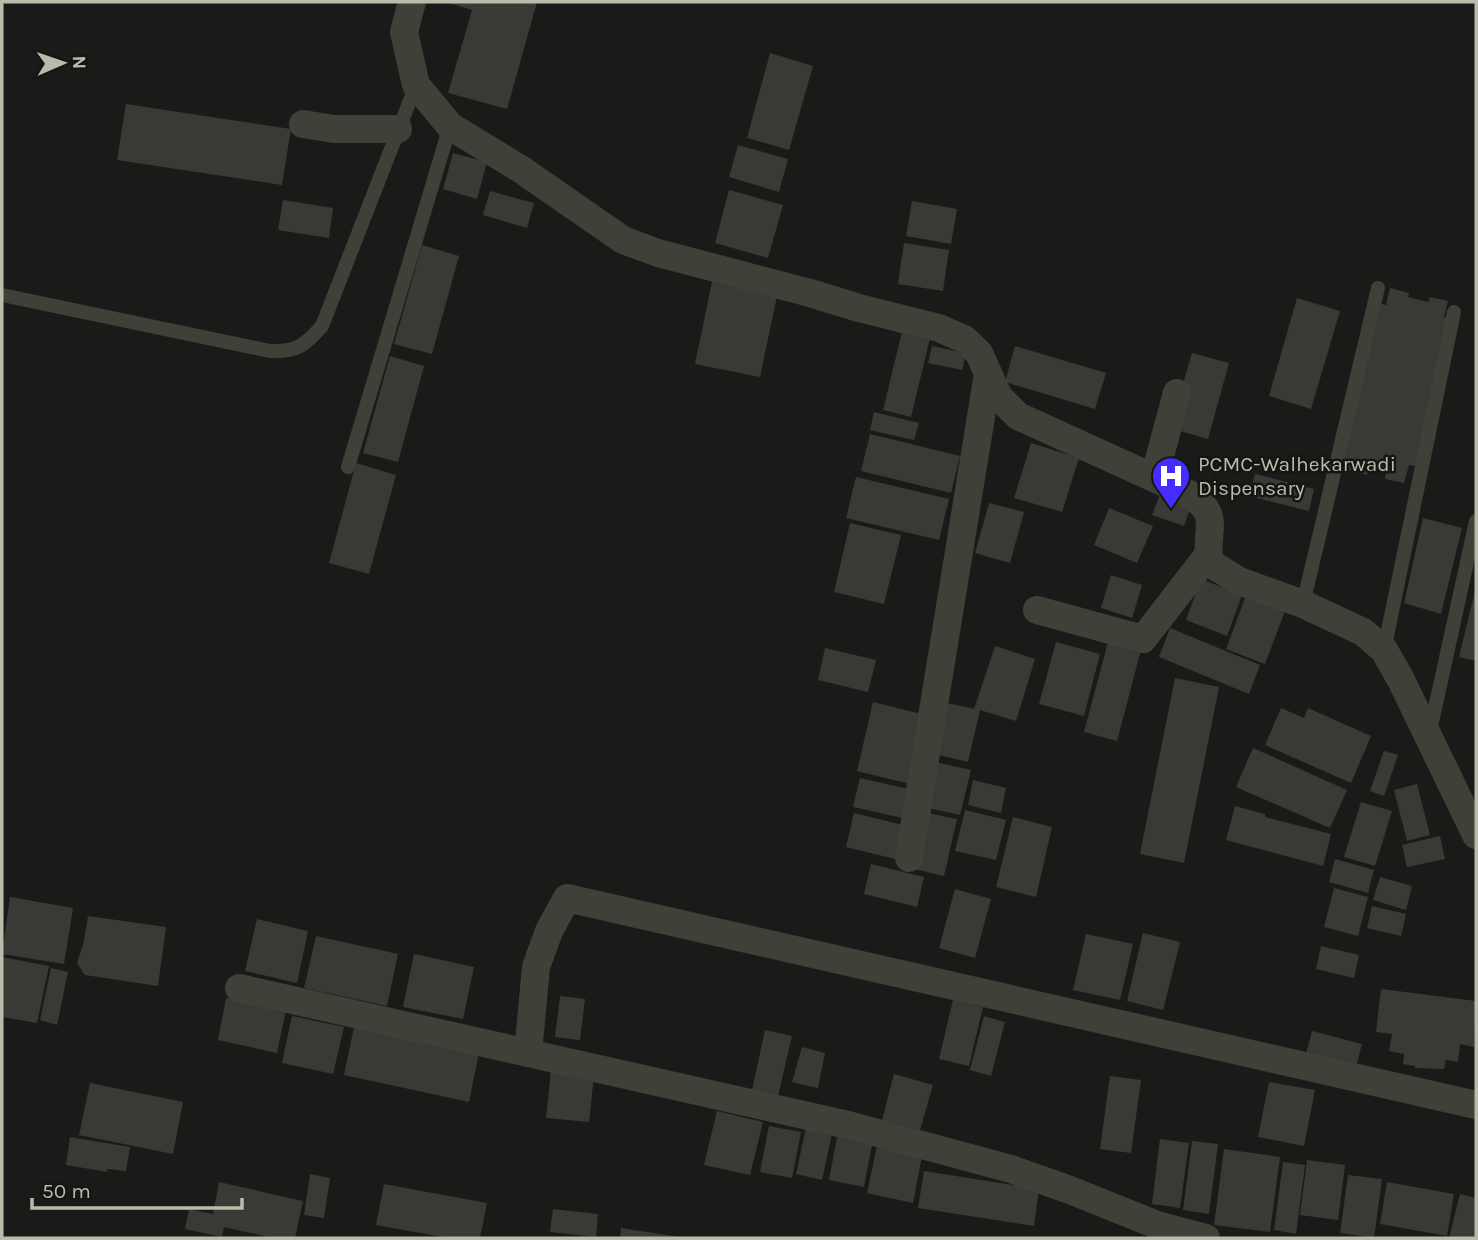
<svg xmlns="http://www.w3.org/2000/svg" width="1478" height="1240" viewBox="0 0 1478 1240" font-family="Karla,sans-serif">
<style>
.building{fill:#393a36}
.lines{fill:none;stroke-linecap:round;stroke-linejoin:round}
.service{stroke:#3f4139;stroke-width:14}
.minor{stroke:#3f4139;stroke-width:28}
.labels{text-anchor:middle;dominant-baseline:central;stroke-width:5;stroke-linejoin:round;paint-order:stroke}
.poi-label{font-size:21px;fill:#b9bcaa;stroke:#151614;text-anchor:start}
</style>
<rect width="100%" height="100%" fill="#1a1b19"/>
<g class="building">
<path d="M537,2L507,109L448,93L472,10L446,2Z"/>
<path d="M770,53L813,66L789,150L747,138Z"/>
<path d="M126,104L291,129L282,185L117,160Z"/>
<path d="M738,145L788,159L779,192L729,177Z"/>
<path d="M453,153L487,162L477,199L443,189Z"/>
<path d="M729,190L783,205L768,258L715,243Z"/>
<path d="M490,191L534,203L527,228L483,215Z"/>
<path d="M283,200L333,208L329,238L278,230Z"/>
<path d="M912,201L957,209L951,244L906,236Z"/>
<path d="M904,243L949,250L943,291L898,284Z"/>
<path d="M422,245L459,256L432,354L394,344Z"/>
<path d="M713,277L778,291L760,377L695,364Z"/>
<path d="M1390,288L1409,293L1408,297L1428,302L1430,297L1448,301L1444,317L1450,319L1415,466L1409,465L1404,483L1385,479L1386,473L1369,468L1367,475L1342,468L1378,303L1386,305Z"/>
<path d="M1297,298L1340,311L1311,409L1269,396Z"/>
<path d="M902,332L930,338L911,417L883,410Z"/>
<path d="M932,346L966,353L962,370L928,363Z"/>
<path d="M1015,346L1106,373L1095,409L1005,382Z"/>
<path d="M1192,353L1229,363L1208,439L1170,428Z"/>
<path d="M390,356L424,366L398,462L363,453Z"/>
<path d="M874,412L919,423L914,440L870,430Z"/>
<path d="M870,434L960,456L951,493L861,471Z"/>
<path d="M1031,443L1079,458L1062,512L1014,498Z"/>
<path d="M356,463L396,475L369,574L329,563Z"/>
<path d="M1255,474L1314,489L1309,511L1249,496Z"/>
<path d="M856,477L949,499L939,540L846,518Z"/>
<path d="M1163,486L1194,497L1184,526L1152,515Z"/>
<path d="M989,503L1024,512L1010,563L975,553Z"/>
<path d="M1109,508L1153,526L1137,563L1094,545Z"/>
<path d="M1423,518L1462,528L1441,614L1404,603Z"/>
<path d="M850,523L901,535L884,604L834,592Z"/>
<path d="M1111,575L1142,585L1132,618L1101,608Z"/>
<path d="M1201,579L1242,595L1227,636L1186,620Z"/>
<path d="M1475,591H1476V661L1459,657Z"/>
<path d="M1246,595L1285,611L1265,664L1226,649Z"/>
<path d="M1170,628L1260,665L1249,694L1159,657Z"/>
<path d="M1056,642L1100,654L1084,716L1039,704Z"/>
<path d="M1108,642L1141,650L1117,741L1084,732Z"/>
<path d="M995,646L1035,659L1016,721L980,710L968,762L931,753L943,702L974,709Z"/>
<path d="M825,648L876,660L868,692L818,680Z"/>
<path d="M1175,678L1219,687L1184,863L1140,854Z"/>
<path d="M873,702L930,716L914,785L857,771Z"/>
<path d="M1281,708L1304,718L1308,708L1371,736L1351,783L1265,745Z"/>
<path d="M1253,748L1347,790L1330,828L1236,787Z"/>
<path d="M1384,751L1398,755L1384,796L1370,791Z"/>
<path d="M935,762L971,770L960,815L924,807Z"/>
<path d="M860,778L913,790L907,819L853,807Z"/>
<path d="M973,780L1006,788L1001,813L968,805Z"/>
<path d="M1417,784L1430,835L1407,841L1394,790Z"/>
<path d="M1361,802L1392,811L1375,866L1344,857Z"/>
<path d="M1235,806L1265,814V817L1331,834L1323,866L1226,840Z"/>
<path d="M965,810L1006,820L996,860L955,851Z"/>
<path d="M923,812L957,819L944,876L910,868Z"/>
<path d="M854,813L907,826L899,860L846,847Z"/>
<path d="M1013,817L1052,827L1036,897L996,887Z"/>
<path d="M1440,836L1445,859L1407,867L1402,845Z"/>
<path d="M1335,859L1374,870L1368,893L1329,882Z"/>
<path d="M871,864L924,877L917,907L864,894Z"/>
<path d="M1380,877L1412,886L1406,910L1373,900Z"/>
<path d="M1334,888L1368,897L1358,936L1324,927Z"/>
<path d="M955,889L991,899L975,958L939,948Z"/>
<path d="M10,897L73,908L64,964L2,954Z"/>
<path d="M1372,906L1406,914L1401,936L1367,928Z"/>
<path d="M88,916L166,927L158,986L85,975L77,963L84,941Z"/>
<path d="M257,919L308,931L297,983L245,971Z"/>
<path d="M1143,933L1180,942L1163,1010L1127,1001Z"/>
<path d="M1086,934L1133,944L1120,1000L1073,990Z"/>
<path d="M316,936L398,954L387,1006L304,988Z"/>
<path d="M1321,946L1359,955L1354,978L1316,969Z"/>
<path d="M414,954L474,967L463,1019L403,1007Z"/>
<path d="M2,957L49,966L37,1023L2,1017Z"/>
<path d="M51,968L68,972L57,1025L40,1020Z"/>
<path d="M1381,989L1476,1001L1474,1047L1460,1044L1458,1062L1446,1060L1444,1069L1415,1068V1066L1403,1064L1404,1054L1389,1051L1392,1034L1376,1032Z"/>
<path d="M560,996L585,999L580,1040L555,1037Z"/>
<path d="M226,998L286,1010L277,1053L218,1040Z"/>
<path d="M953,1000L983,1007L969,1066L939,1059Z"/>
<path d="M292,1016L344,1027L333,1074L282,1063Z"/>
<path d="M984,1016L1005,1022L991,1076L970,1070Z"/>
<path d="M355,1022L480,1048L469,1102L344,1075Z"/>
<path d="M765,1030L792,1036L778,1096L752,1090Z"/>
<path d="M1312,1031L1362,1044L1355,1071L1305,1057Z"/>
<path d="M802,1047L825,1053L818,1088L792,1082Z"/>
<path d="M551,1070L594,1075L589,1122L546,1118Z"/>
<path d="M894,1074L933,1085L920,1130L882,1120Z"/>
<path d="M1110,1076L1141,1080L1131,1153L1100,1149Z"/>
<path d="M1269,1082L1315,1090L1304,1146L1258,1137Z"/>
<path d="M90,1083L183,1102L173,1154L79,1135Z"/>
<path d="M717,1111L763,1122L750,1175L704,1165Z"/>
<path d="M807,1123L833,1129L822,1180L796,1174Z"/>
<path d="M769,1126L801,1132L792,1178L760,1172Z"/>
<path d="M838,1132L873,1139L864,1187L829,1180Z"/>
<path d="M70,1137L130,1147L126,1171L107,1169V1172L66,1165Z"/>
<path d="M1160,1139L1189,1143L1180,1208L1152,1204Z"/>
<path d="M1192,1141L1218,1144L1209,1214L1183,1210Z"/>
<path d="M877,1146L922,1156L913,1203L867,1193Z"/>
<path d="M1224,1149L1280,1157L1270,1232L1214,1225Z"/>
<path d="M1307,1160L1345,1165L1338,1220L1300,1215Z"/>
<path d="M1283,1162L1305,1165L1296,1234L1274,1230Z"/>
<path d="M924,1171L1039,1189L1034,1226L918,1208Z"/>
<path d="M310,1174L330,1178L324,1218L304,1215Z"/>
<path d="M1348,1175L1382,1179L1374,1238L1340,1233Z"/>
<path d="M219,1182L303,1201L295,1238H273L224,1227L222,1237L185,1229L189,1209L213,1214Z"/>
<path d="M1387,1182L1454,1194L1447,1236L1380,1224Z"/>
<path d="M384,1184L487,1203L480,1238H448L376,1225Z"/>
<path d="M1460,1194L1476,1198V1238H1449Z"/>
<path d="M553,1209L598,1214L596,1237L550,1232Z"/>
<path d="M621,1228L680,1237V1238H620Z"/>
</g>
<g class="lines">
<g class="service">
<path d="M2,295L270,351C298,352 305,345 322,326L416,85"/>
<path d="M348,467L450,126"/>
<path d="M1303,604L1378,288"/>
<path d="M1384,650L1454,312"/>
<path d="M1430,731L1476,521"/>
</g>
<g class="minor">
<path d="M412,2L404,32L416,85L450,126L522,170L623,240L658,253L810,293L859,308L939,328L964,339L979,353L998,396L1018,416L1189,494C1224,516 1203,531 1210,563L1239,581L1303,604L1363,632L1384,650L1401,680L1476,835"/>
<path d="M303,124L334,129H398"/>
<path d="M1154,478L1177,393"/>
<path d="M1037,610L1143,639L1208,555"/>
<path d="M909,858L988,374"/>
<path d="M239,988L848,1125L1011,1169L1070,1190L1157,1225L1206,1238"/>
<path d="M528,1053L536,967L549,931L567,898L1476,1105"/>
</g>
</g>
<defs>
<symbol id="hospital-pin" viewBox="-11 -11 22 30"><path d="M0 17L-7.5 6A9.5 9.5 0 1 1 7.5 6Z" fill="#462dff" stroke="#151614"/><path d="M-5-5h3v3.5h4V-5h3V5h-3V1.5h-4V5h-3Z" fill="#fff"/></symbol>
</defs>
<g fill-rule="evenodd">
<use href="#hospital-pin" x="1149" y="454" width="44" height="60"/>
</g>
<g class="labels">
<g class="poi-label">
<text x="1198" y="464">PCMC-Walhekarwadi<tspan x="1198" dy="24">Dispensary</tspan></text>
</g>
</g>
<rect width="1478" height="1240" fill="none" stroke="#b9bcaa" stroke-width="7"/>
<g transform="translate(63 63) rotate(88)" stroke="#151614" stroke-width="5" paint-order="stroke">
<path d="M0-5L12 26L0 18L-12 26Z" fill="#b9bcaa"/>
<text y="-10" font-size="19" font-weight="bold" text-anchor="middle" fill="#b9bcaa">N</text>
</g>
<path d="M32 1198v10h210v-10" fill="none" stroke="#b9bcaa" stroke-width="3.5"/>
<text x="42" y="1198" font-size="21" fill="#b9bcaa" stroke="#151614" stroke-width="5" paint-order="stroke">50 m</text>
</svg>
